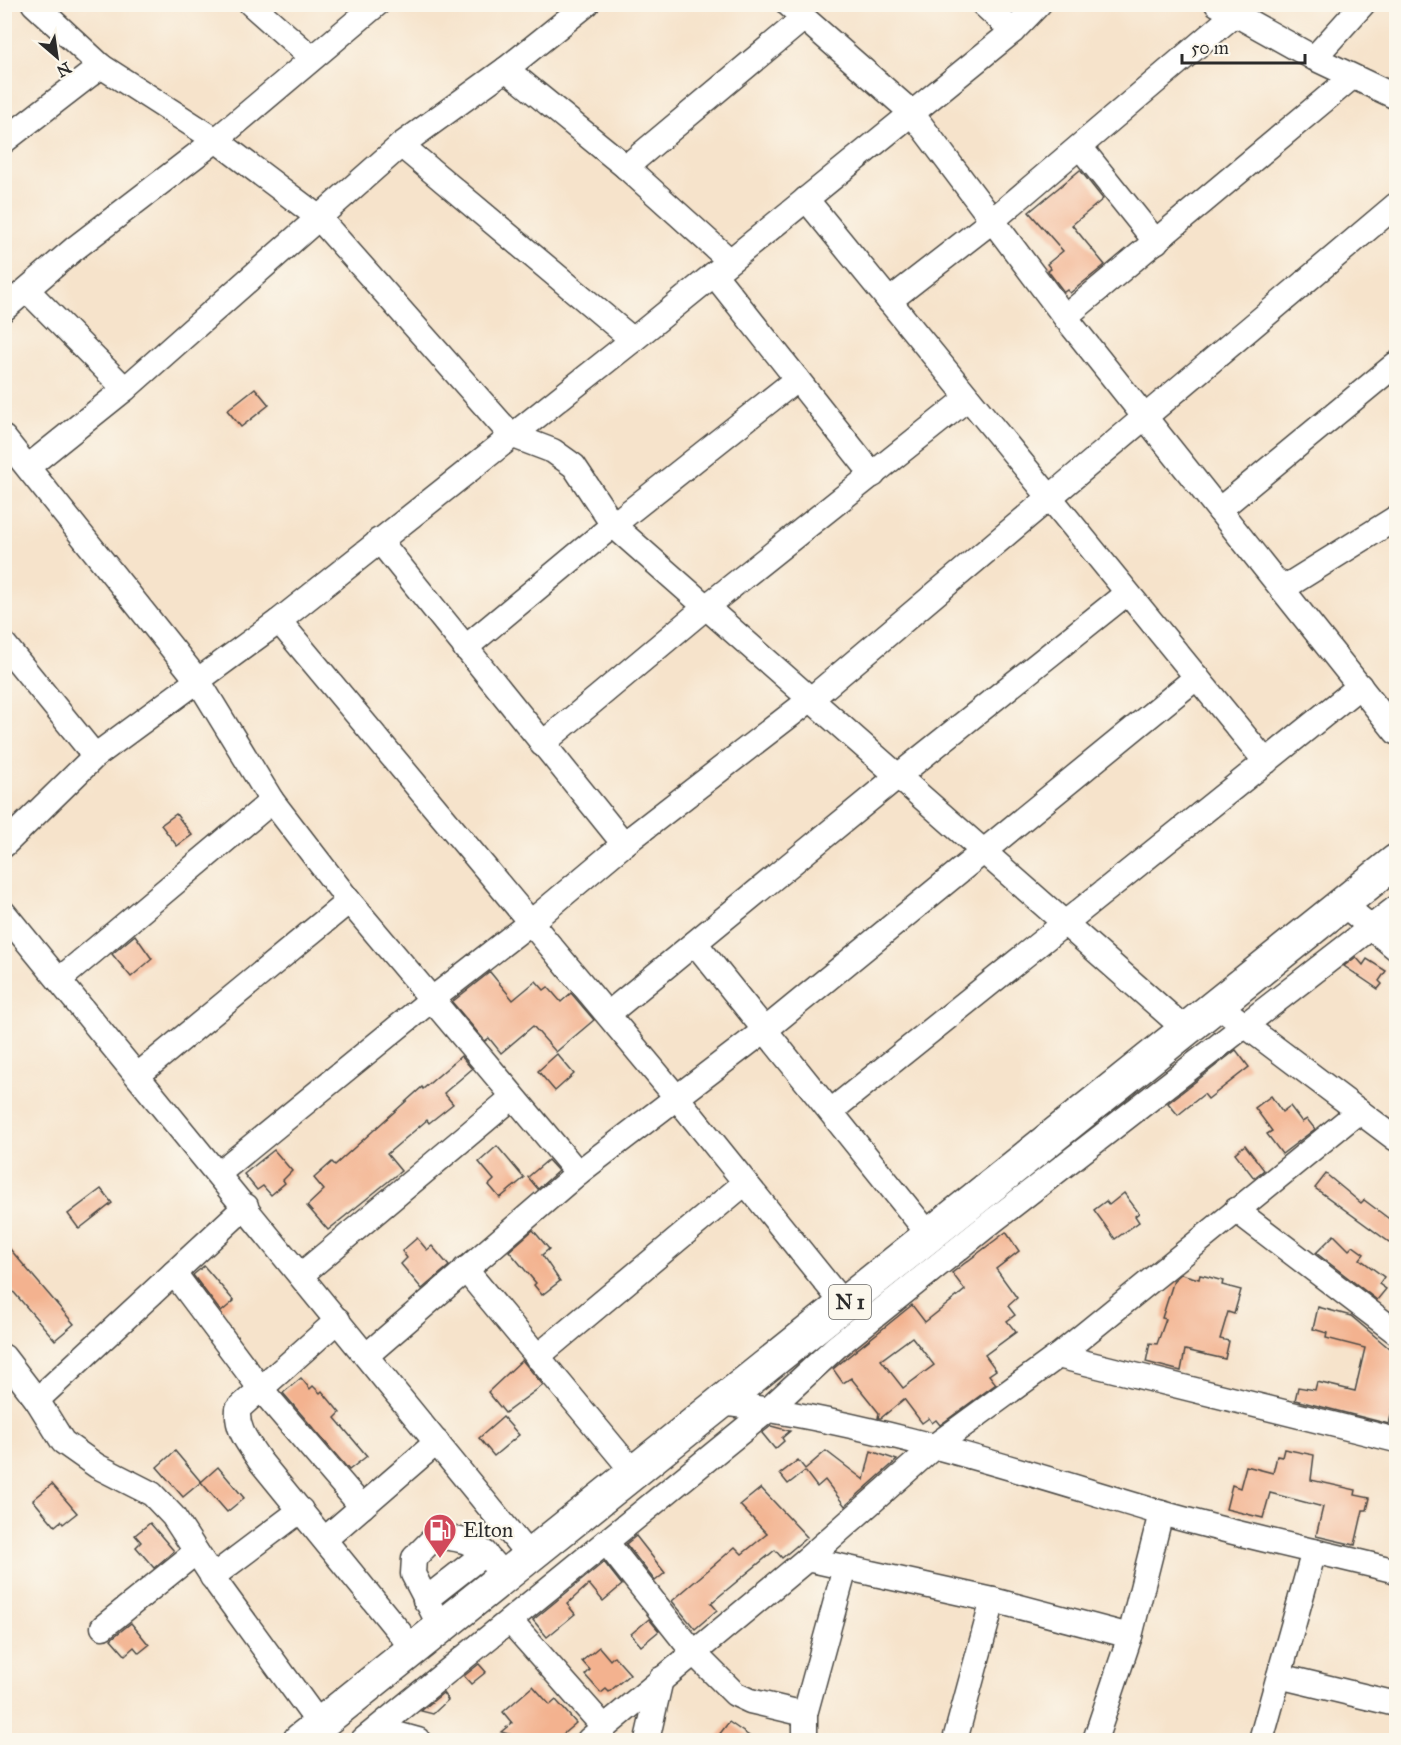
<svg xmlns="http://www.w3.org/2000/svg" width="1401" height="1745" viewBox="0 0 1401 1745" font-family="'IM FELL Great Primer',serif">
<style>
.building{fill:#f3b28f;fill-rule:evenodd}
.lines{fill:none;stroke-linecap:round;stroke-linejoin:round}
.minor-casing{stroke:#494743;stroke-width:27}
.highway-casing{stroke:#494743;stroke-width:36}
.minor{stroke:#fff;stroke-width:24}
.highway{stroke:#fff;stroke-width:33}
.labels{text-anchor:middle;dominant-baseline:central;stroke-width:5;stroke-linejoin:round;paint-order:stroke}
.shield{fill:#fbf7ec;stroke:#696865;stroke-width:1.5}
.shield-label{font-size:20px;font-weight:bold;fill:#2b2b2b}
.poi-label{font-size:21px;fill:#2b2b2b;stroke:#fbf7ec;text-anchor:start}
</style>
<rect width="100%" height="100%" fill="#fbf7ec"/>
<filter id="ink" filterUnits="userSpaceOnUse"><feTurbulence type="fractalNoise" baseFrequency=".0167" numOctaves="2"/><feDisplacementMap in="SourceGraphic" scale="12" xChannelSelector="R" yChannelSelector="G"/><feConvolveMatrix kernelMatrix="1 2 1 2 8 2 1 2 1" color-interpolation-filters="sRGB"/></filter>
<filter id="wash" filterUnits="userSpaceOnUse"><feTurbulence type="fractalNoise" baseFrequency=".008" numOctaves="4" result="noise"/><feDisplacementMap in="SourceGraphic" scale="24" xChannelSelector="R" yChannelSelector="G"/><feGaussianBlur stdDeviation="1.35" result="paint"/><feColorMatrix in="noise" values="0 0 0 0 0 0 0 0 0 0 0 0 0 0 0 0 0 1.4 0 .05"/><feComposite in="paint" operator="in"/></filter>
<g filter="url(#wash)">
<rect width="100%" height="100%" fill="#f6e3cb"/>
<g id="blocks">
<g class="building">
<path d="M1080,170L1103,199L1072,225L1105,265L1070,293L1067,290L1064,292L1048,271L1051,269L1047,264L1063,251L1029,212Z"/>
<path d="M255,388L269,405L241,427L227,410Z"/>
<path d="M176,814L192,835L177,846L161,825Z"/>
<path d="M135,935L152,959L131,977L112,954Z"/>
<path d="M1356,957L1363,965L1367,959L1386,971L1379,981L1382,984L1378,989L1344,966Z"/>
<path d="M490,972L513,1000L536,981L544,990L548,987L561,1002L571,993L594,1020L556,1052L533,1026L501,1053L489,1038L485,1041L452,1002Z"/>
<path d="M1236,1050L1249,1067L1208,1099L1204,1094L1178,1115L1168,1103Z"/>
<path d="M557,1054L574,1074L555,1091L538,1071Z"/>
<path d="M461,1056L472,1069L444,1093L453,1104L429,1123L427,1120L387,1154L401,1171L328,1230L307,1206L324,1190L314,1178L332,1162L335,1165L422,1087L423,1089Z"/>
<path d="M1271,1096L1282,1112L1290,1106L1302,1122L1307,1119L1315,1129L1282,1154L1267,1134L1272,1131L1255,1108Z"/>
<path d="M1245,1145L1264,1170L1254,1178L1235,1153Z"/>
<path d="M497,1146L524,1178L500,1198L489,1185L494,1180L479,1162Z"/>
<path d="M274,1150L292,1171L283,1180L285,1183L271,1195L263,1186L257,1190L244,1174Z"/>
<path d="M548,1160L558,1171L538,1189L528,1177Z"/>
<path d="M1326,1174L1361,1203L1364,1200L1396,1224V1247L1315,1188Z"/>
<path d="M101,1189L112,1203L79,1229L68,1214Z"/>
<path d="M1124,1193L1139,1213L1135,1216L1139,1222L1115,1239L1094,1210L1106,1201L1109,1205Z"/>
<path d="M533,1230L549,1249L542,1255L560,1281L542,1295L534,1285L536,1283L509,1251Z"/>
<path d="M1006,1232L1019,1251L996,1269L1017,1298L1008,1306L1015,1315L1007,1321L1016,1332L985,1355L996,1370L989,1375L996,1384L940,1425L936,1420L932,1423L929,1418L922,1423L904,1399L881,1418H878L879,1413L851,1378L843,1383L833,1369L912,1305L925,1322L965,1290L952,1273ZM912,1337L934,1365L903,1388L881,1360Z"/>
<path d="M1334,1235L1349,1250L1353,1246L1364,1254L1360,1259L1384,1277L1379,1284L1386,1289L1377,1300L1316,1253Z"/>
<path d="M417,1238L427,1250L432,1246L449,1266L422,1289L401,1264L407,1258L402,1251Z"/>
<path d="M4,1242L74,1324L55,1340L4,1281Z"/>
<path d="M204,1266L234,1301L221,1312L193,1275Z"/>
<path d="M1181,1274L1199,1279L1200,1275L1209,1277L1223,1281L1222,1285L1241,1290L1234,1314L1228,1312L1220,1339L1229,1341L1225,1359L1185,1350L1181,1371L1146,1362L1150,1343L1157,1344L1166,1319L1162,1318L1174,1280Z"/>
<path d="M1318,1307L1351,1316L1396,1354V1395L1389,1424L1295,1400L1298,1387L1315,1390L1317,1382L1355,1391L1365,1348L1326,1338L1327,1333L1313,1329Z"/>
<path d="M522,1360L543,1385L505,1413L488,1392Z"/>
<path d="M301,1378L310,1389L313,1386L320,1393L322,1391L340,1413L335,1418L367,1456L349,1470L283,1393Z"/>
<path d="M503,1417L519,1435L494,1456L479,1438Z"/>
<path d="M771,1426L790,1431L782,1438L784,1441L775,1449L762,1433Z"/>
<path d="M1284,1449L1314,1455L1311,1480L1356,1490L1355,1495L1370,1498L1367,1510H1363L1355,1545L1316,1536L1323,1507L1270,1493L1263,1518L1226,1509L1232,1485L1240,1488L1246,1466L1273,1473L1277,1456L1282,1457Z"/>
<path d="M175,1451L201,1482L183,1497L157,1467Z"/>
<path d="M826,1451L864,1480L871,1451L897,1460L845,1506L825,1480L817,1487L805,1471L788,1484L780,1474L798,1460L805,1469Z"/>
<path d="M218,1467L244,1498L227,1512L201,1482Z"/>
<path d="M52,1484L77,1513L63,1524L61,1521L55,1526L33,1500Z"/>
<path d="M761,1488L807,1537L782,1558L775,1550L711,1603L717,1610L695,1629L672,1601L735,1547L742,1554L767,1534L740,1505Z"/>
<path d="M150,1523L174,1551L154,1568L136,1547L141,1542L135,1535Z"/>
<path d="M636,1536L665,1573L655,1581L626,1544Z"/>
<path d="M604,1562L622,1585L603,1601L589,1584L567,1604L575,1614L547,1637L533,1620Z"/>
<path d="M649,1619L659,1631L641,1646L631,1634Z"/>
<path d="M131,1623L149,1645L139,1653L134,1647L125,1655L111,1639Z"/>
<path d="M599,1647L610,1660L614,1656L630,1674L609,1692L606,1689L601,1693L585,1675L590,1670L582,1661Z"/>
<path d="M479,1664L486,1672L471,1684L464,1676Z"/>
<path d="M533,1686L550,1705L556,1700L576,1723L556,1740H531L501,1732L512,1723L503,1712Z"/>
<path d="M443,1693L448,1700L433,1714L421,1711Z"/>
<path d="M729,1722L755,1740H715Z"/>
</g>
</g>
</g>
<g filter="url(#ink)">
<use href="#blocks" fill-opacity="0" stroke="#494743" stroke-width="1.5"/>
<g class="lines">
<defs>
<g id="minor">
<path d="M34,4L101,66L216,140L318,217L511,435L553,451L574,466L613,525L1186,1030"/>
<path d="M251,4L312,58"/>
<path d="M788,4L911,112L1065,317L1396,732"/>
<path d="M983,4L1013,31"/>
<path d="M1217,4L1314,58L1396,97"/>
<path d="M1314,58L1363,4"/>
<path d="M506,69L626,167L729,260"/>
<path d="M4,141L101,66"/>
<path d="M401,145L633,340"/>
<path d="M1080,147L1156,242"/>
<path d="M626,167L804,18"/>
<path d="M806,199L1266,762"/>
<path d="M714,274L873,475"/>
<path d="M27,290L125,389"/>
<path d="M889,301L993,220L1236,13"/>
<path d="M4,309L74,249L216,140L377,4"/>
<path d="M1065,317L1352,77"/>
<path d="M4,438L199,682L272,801L349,901L578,1173"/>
<path d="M29,466L125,389L401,145L506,69L587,4"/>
<path d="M1219,510L1396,364"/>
<path d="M379,540L624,844"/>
<path d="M1282,589L1396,518"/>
<path d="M279,621L678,1099L845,1306"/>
<path d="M4,644L95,756"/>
<path d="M465,648L613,525L797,379"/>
<path d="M542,744L706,607L968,398"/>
<path d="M4,845L95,756L279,621L633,340L1013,31L1039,4"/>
<path d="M1343,904L1396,948"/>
<path d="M4,913L530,1557"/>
<path d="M695,943L931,1237"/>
<path d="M59,980L272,801"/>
<path d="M1218,1005L1396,1139"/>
<path d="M608,1014L898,776L1127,593"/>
<path d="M138,1075L349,901"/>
<path d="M831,1111L1360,686"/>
<path d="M219,1173L431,1000L531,922L624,844L811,699L1396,205"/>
<path d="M1236,1210L1396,1332"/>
<path d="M465,1269L635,1474"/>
<path d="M174,1273L260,1388L362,1507"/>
<path d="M301,1275L513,1097"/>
<path d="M338,1320L238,1409C236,1430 249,1444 260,1461L414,1650"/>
<path d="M367,1355L578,1173L765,1030L1197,677"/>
<path d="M1058,1356L1396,1440"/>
<path d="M4,1357L37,1400L63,1442L97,1466L152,1494L173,1516L218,1585L320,1725"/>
<path d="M537,1357L745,1183"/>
<path d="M37,1400L246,1206"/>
<path d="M722,1403C872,1422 1013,1469 1158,1512C1237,1535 1317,1551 1396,1571"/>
<path d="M325,1539L437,1442"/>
<path d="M606,1542L694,1653L735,1694L750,1701L805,1714"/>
<path d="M807,1559L936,1445L1058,1356L1359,1111"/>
<path d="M212,1577L301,1510"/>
<path d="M425,1600L485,1553"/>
<path d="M510,1621L604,1727"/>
<path d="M103,1627L196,1552"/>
<path d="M441,1628L413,1574L414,1558L435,1537C475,1538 480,1548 505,1577"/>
<path d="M1279,1676L1396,1704"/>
<path d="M378,1729L418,1740"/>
<path d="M363,1740L769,1409L836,1347L994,1220L1396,908"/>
<path d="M589,1740L807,1559L993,1600L1130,1636"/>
<path d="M647,1740L661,1679"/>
<path d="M805,1740V1714L845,1568"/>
<path d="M955,1740L993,1600"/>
<path d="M1095,1740L1130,1636L1161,1513"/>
<path d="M1261,1740L1314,1551"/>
</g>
<path id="highway" d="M300,1740L1396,861"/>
</defs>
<use href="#minor" class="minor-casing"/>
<use href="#highway" class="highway-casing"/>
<use href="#minor" class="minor"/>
<use href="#highway" class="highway"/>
</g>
</g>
<defs>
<symbol id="fuel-pin" viewBox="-11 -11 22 30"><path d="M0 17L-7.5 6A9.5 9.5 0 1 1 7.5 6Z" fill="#d1495b" stroke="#fbf7ec"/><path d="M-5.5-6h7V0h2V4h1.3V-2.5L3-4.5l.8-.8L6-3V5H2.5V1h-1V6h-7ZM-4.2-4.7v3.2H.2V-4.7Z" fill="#fff"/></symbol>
</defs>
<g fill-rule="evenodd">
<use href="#fuel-pin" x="421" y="1511" width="38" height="52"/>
</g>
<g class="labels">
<rect class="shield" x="829" y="1285" width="42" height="34" rx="4.5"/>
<g class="shield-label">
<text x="850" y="1302">N 1</text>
</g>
<g class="poi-label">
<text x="463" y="1530">Elton</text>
</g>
</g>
<rect width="1401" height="1745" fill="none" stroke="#fbf7ec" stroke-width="24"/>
<g transform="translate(57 57) rotate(151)" stroke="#fbf7ec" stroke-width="4.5" paint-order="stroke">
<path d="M0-4.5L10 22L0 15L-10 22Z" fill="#2b2b2b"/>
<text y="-9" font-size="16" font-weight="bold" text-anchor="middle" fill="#2b2b2b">N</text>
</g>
<path d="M1182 54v9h123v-9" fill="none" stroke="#2b2b2b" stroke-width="3"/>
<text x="1191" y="54" font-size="18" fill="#2b2b2b" stroke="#fbf7ec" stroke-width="4.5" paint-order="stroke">50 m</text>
</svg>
